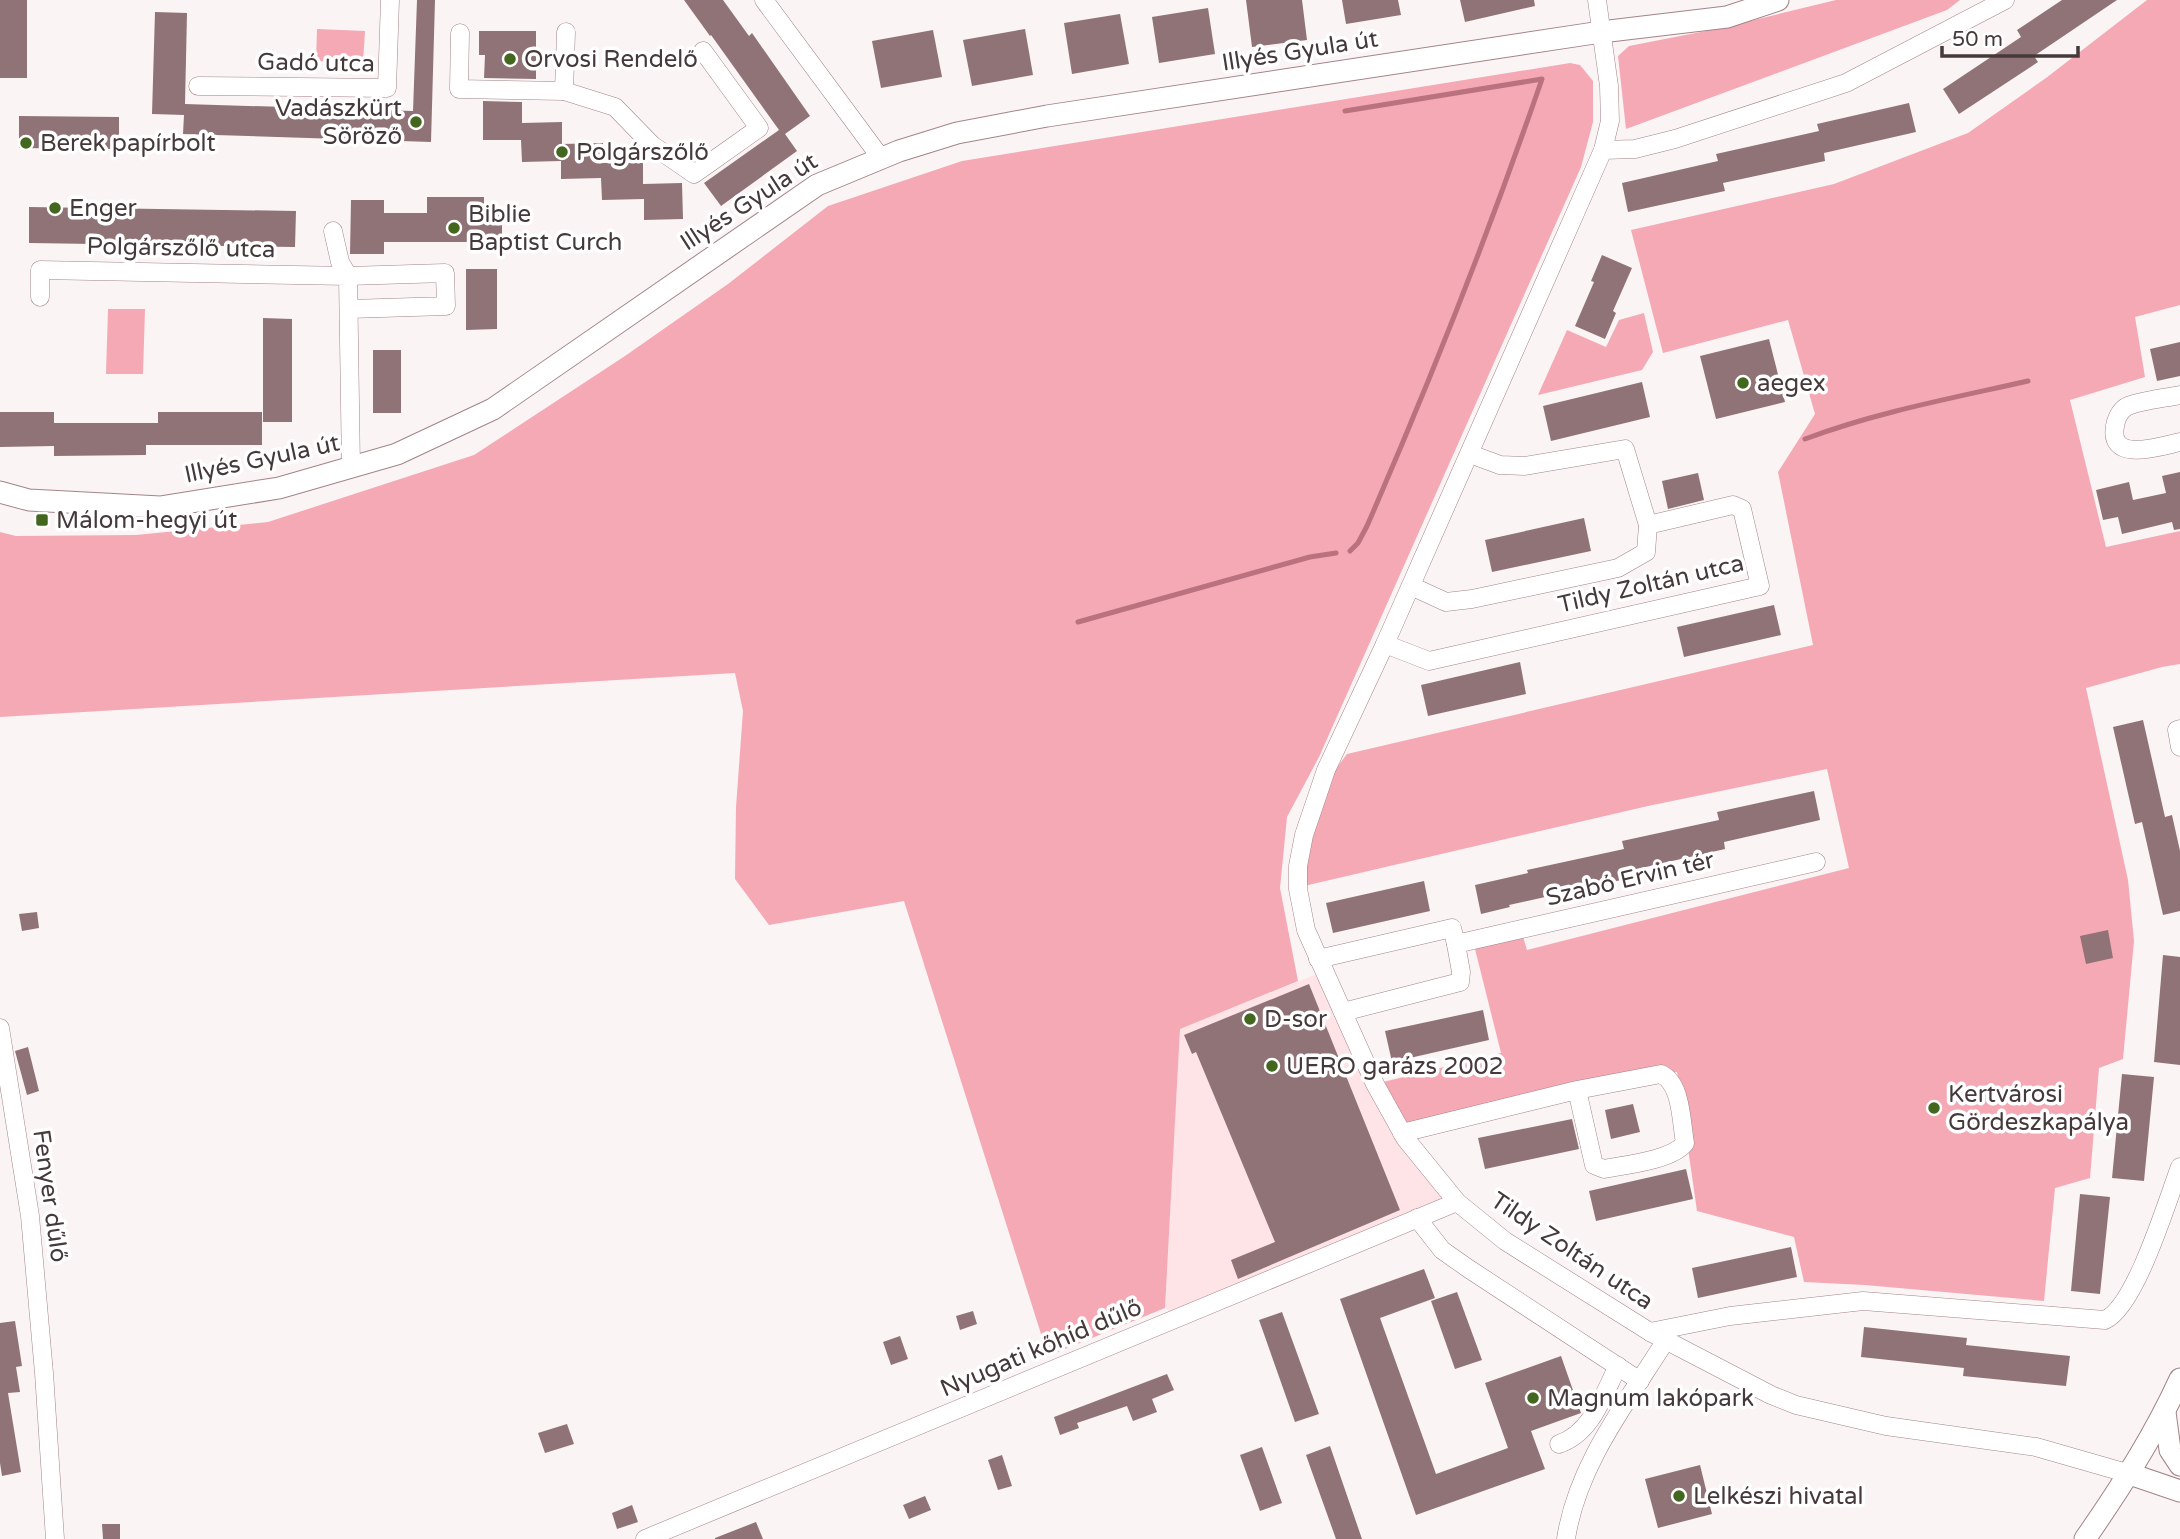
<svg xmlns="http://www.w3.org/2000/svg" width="2180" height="1539" viewBox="0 0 2180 1539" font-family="'Varela Round',sans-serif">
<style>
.built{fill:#fee4e7}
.green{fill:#f5a9b5}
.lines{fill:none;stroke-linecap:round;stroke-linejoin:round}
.stream{stroke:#ba727e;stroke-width:5}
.building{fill:#907377}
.minor-casing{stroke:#a38488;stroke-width:19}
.tertiary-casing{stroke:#a38488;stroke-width:23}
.minor{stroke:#fff;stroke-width:18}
.tertiary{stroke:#fff;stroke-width:21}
.poi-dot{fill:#43671f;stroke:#fff;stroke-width:2.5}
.labels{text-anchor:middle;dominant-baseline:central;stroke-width:7;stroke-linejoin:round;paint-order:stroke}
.street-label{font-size:24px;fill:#46393a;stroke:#fff}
.poi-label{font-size:24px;fill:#46393a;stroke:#fff;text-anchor:start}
</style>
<rect width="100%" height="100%" fill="#fbf4f4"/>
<path class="built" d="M1324,971L1375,1084L1457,1202L1178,1317L1165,1308L1180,1029Z"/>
<g class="green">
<path d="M1836,0H1960L1947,10L1626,129L1618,56L1629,46L1721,28Z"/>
<path d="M2147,0H2180V305L2135,317L2145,377L2070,400L2106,547L2180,531V664L2162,667L2086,688L2128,880L2134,941L2123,1059L2099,1068L2090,1178L2055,1188L2044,1301L1865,1285L1804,1282L1794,1237L1697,1211L1677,1072L1402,1133L1375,1084L1501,1053L1473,941L1521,930L1527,950L1849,868L1827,769L1648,806L1304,886L1300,866L1332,774L1347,754L1813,645L1778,472L1815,414L1788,320L1663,353L1631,230L1834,184L1968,133L2046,78Z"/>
<path d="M317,29L365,31L363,62L316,61Z"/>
<path d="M1570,63L1580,65L1593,81V122L1581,167L1319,757L1287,817L1280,888L1298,981L1180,1029L1165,1308L1048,1356L904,901L769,925L735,879L736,807L743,711L735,673L0,717V532L16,536L136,535L268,522L474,455L625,356L728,284L828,206L962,161Z"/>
<path d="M108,309H145L143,374H106Z"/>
<path d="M1644,313L1653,352L1642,370L1538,395L1567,330L1606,347L1619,320Z"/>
</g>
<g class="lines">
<g class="stream">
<path d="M1345,111L1542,79C1490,230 1431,379 1367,526L1358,543L1350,551"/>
<path d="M1805,439C1877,412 1953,398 2028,381"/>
<path d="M1078,622L1310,557L1336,553"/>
</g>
</g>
<g class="building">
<rect x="0" y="0" width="27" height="78"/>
<path d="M417,0H435L431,142L183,134L184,115L152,114L155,12L187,13L185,104L413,111Z"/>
<path d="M684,0H723L749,36L752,33L810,116L785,134L797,151L721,206L704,183L779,130L711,35L710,36Z"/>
<path d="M1246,0H1302L1307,40L1252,47Z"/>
<path d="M1342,0H1398L1401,15L1346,24Z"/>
<path d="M1460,0H1534L1535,6L1465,22Z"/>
<path d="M2062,0H2117L2034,56L2038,62L1959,114L1943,89L2021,37L2017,30Z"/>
<path d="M1208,8L1215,54L1159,63L1152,17Z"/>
<path d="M1120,14L1129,64L1072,74L1064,23Z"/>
<path d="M1025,29L1033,75L972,86L963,40Z"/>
<path d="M933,30L942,77L881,88L872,41Z"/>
<path d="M479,31H536V79L484,78L485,55H479Z"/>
<path d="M483,101L522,102V123L562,122V144L603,143V163H643V184L682,183L683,219L644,220V199L602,200L601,178L561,179V161L522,162L521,140H483Z"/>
<path d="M1909,103L1916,132L1824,153L1825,161L1723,183L1725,191L1628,212L1622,183L1718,161L1716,154L1819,131L1817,124Z"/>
<path d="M19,116L119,117V149L19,148Z"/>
<path d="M427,197H484V214H502V242H384V254H350L351,200H384V213H427Z"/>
<path d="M29,207L296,211L295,247L29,243Z"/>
<path d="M1602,255L1632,268L1613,311L1616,313L1605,339L1575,326L1594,282L1591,281Z"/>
<path d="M466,269H497V329L466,330Z"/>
<path d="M263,318L292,319V422H263Z"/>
<path d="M1769,339L1785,402L1716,419L1700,356Z"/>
<path d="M2180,342V376L2157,381L2150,349Z"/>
<rect x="373" y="350" width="28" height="63"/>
<path d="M1642,382L1650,417L1551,441L1543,406Z"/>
<path d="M0,412H54V423H158V412H262V445H146V455L54,456V446L0,447Z"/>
<path d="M2180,472V529L2174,530L2172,522L2122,534L2118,517L2103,520L2096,490L2129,482L2133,500L2166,493L2162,476Z"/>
<path d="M1698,473L1704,500L1668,509L1662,481Z"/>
<path d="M1584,518L1591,551L1492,572L1485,540Z"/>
<path d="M1774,605L1781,635L1684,657L1677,627Z"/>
<path d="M1520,662L1526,694L1428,716L1421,685Z"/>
<path d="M2143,720L2165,817L2172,815L2180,851V911L2163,915L2142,822L2135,824L2113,727Z"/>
<path d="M1814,791L1820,820L1724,842L1725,849L1628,871L1630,878L1509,905L1510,907L1481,914L1475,885L1528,873L1527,870L1624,849L1622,841L1719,820L1717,812Z"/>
<path d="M1424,881L1430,911L1333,933L1326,903Z"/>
<path d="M37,912L39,928L22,931L19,914Z"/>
<path d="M2108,930L2113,958L2086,964L2080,936Z"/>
<path d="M2163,955L2180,957V1065L2154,1062Z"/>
<path d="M1309,984L1400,1210L1238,1279L1231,1260L1275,1242L1196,1052L1192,1054L1184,1035Z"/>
<path d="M1483,1010L1489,1040L1392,1062L1385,1031Z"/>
<path d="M28,1047L39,1091L27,1095L15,1051Z"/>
<path d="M2122,1074L2154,1077L2144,1181L2112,1178Z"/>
<path d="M1633,1104L1640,1132L1611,1139L1605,1110Z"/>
<path d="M1572,1119L1579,1149L1485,1169L1478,1138Z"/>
<path d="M1686,1169L1693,1199L1596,1221L1589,1191Z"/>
<path d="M2080,1194L2110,1197L2100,1294L2071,1291Z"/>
<path d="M1791,1247L1797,1277L1698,1298L1692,1268Z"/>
<path d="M1424,1269L1435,1298L1380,1318L1436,1474L1508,1448L1485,1383L1561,1356L1581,1413L1531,1431L1545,1469L1416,1515L1340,1299Z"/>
<path d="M1457,1292L1482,1360L1455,1369L1431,1301Z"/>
<path d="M973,1311L977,1324L960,1330L956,1316Z"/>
<path d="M1282,1312L1319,1414L1295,1422L1259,1320Z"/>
<path d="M15,1321L22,1366L16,1367L20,1392L8,1393L21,1472L2,1476L0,1463V1323Z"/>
<path d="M1864,1327L1967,1338L1966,1345L2070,1356L2066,1386L1963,1376L1964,1368L1861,1357Z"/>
<path d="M900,1336L908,1359L891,1365L883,1342Z"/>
<path d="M1167,1374L1174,1390L1152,1399L1157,1412L1133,1421L1127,1406L1077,1423L1079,1428L1060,1435L1054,1417Z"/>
<path d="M567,1424L574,1444L545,1453L538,1433Z"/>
<path d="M1330,1446L1342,1481L1362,1539H1336L1312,1472L1306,1455Z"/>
<path d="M1262,1447L1282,1503L1260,1511L1240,1455Z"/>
<path d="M1002,1455L1012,1486L998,1490L988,1460Z"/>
<path d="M1700,1465L1712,1514L1658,1528L1645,1479Z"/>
<path d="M925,1496L931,1510L909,1519L903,1505Z"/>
<path d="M632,1505L638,1522L617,1529L612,1513Z"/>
<path d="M756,1522L763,1539H715V1538Z"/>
<path d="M102,1524H120V1539H103Z"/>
</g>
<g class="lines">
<defs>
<g id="minor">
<path d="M764,0L881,158"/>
<path d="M1597,0L1609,86L1610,121L1603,150L1385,644L1326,770L1304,835L1298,866V889L1306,930L1375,1084L1405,1138L1457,1202L1505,1241L1650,1332L1771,1395L1796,1405L1886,1426L2036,1447L2130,1474"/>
<path d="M460,33L459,89L564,91L566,32"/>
<path d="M198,86L387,88L390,0"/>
<path d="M564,91L615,107L652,145L694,174L759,128L703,51"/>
<path d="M1603,150L1635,149L1675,139L1846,83L2005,0"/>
<path d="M333,231L340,262L348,276L445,273L446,306L349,309"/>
<path d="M40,297V270L348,276L351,468"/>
<path d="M2180,395C2166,398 2137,401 2126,407C2120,411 2116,419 2115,426C2108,464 2161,446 2180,442"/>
<path d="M1411,586L1446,602L1472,599L1618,568L1646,552L1648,525"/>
<path d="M1385,644L1429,661L1760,586L1742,509L1733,505L1648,525L1625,449L1525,466L1500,465L1470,454"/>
<path d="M2180,729L2177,730L2180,747"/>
<path d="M1318,959L1452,928L1456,944L1816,862"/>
<path d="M1343,1012L1460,982L1461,972L1456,944"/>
<path d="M0,1028L30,1216L44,1373L55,1539"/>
<path d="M1402,1133L1577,1090L1661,1074C1682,1084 1681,1122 1685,1143C1673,1160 1625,1165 1604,1169L1594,1165L1577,1090"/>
<path d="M1417,1218L1442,1250L1469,1269L1640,1381"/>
<path d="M1650,1332L1730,1316L1863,1301L2105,1320C2136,1306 2167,1201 2180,1167"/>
<path d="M1559,1444C1592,1433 1603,1395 1618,1366"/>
<path d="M645,1539L1457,1202"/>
<path d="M1566,1539C1577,1465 1627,1402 1666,1340"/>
</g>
<g id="tertiary">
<path d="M0,492L29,500L160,507L279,488L397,454L493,409L817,185L899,151L957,133L1047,116L1601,32L1727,17L1778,0"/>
<path d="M2165,1412L2170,1450L2180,1465"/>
<path d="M2130,1474L2180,1491"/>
<path d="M2085,1539C2121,1487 2154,1436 2180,1379"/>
</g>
</defs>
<use href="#minor" class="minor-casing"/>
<use href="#tertiary" class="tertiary-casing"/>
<use href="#minor" class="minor"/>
<use href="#tertiary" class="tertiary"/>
</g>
<g class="poi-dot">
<circle cx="510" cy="59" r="7"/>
<circle cx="416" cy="122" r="7"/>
<circle cx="26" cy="143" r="7"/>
<circle cx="562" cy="152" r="7"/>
<circle cx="55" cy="208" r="7"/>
<circle cx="454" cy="228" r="7"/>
<circle cx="1743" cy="383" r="7"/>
<rect x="35" y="513" width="14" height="14" rx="3.5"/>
<circle cx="1250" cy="1019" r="7"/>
<circle cx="1272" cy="1066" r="7"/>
<circle cx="1934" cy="1108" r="7"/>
<circle cx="1533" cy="1398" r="7"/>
<circle cx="1679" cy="1496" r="7"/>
</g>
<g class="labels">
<g class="street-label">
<text transform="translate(1300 51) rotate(-9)">Illyés Gyula út</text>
<text transform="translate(316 63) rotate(1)">Gadó utca</text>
<text transform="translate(749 202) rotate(-33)">Illyés Gyula út</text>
<text transform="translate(181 248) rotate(1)">Polgárszőlő utca</text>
<text transform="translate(262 459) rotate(-12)">Illyés Gyula út</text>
<text transform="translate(1651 584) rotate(-13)">Tildy Zoltán utca</text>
<text transform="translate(1630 879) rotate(-13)">Szabó Ervin tér</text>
<text transform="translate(50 1196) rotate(82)">Fenyer dűlő</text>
<text transform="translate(1572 1251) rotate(34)">Tildy Zoltán utca</text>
<text transform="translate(1041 1348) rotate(-23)">Nyugati kőhíd dűlő</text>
</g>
<g class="poi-label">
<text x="524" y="59">Orvosi Rendelő</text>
<text x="402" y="108" text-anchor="end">Vadászkürt<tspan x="402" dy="28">Söröző</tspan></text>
<text x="40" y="143">Berek papírbolt</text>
<text x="576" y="152">Polgárszőlő</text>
<text x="69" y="208">Enger</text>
<text x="468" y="214">Biblie<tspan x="468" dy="28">Baptist Curch</tspan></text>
<text x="1757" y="383">aegex</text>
<text x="56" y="520">Málom-hegyi út</text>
<text x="1264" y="1019">D-sor</text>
<text x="1286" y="1066">UERO garázs 2002</text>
<text x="1948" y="1094">Kertvárosi<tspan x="1948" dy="28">Gördeszkapálya</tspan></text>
<text x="1547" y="1398">Magnum lakópark</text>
<text x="1693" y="1496">Lelkészi hivatal</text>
</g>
</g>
<path d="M1942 46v10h136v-10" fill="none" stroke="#46393a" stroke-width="3.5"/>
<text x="1952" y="46" font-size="21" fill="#46393a" stroke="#ffffff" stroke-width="5" paint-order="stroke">50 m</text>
</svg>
